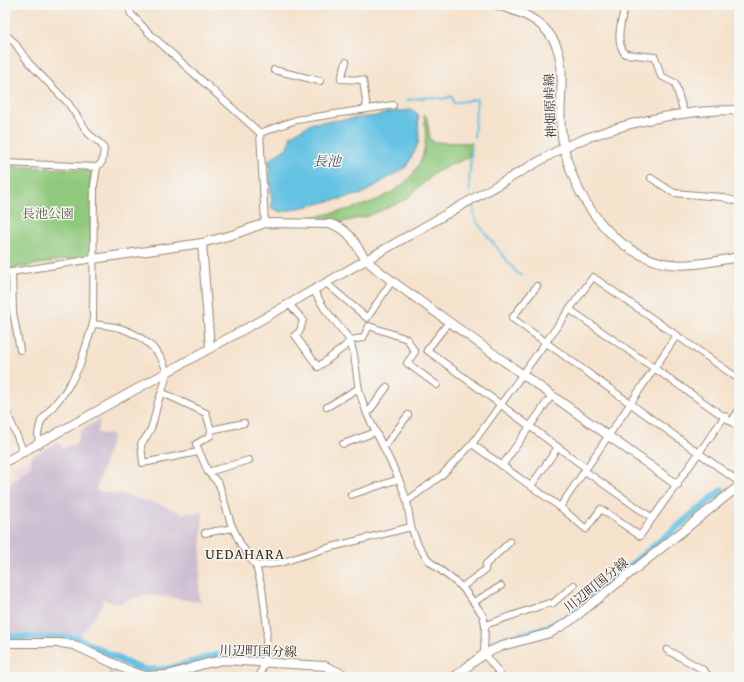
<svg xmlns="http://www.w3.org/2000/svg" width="744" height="682" viewBox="0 0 744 682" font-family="'Gentium Book Plus','Noto Serif JP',serif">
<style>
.built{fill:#f1d0e3}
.industrial{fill:#cebed1}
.green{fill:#90c97d;stroke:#667a4e}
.forest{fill:#74ad6c;stroke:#586c45}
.water{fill:#65c2e3;stroke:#507680}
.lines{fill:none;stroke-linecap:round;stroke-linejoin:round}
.stream{stroke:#65c2e3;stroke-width:2}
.canal{stroke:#65c2e3;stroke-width:7}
.minor-casing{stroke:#988675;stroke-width:8}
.tertiary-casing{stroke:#988675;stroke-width:10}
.minor{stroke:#fff;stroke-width:6}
.tertiary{stroke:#fff;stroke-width:8}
.labels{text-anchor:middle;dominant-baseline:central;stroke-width:3;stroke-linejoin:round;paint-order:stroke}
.street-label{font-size:13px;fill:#3b2a1e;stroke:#f6f6f2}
.park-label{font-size:13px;fill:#545a3a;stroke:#f6f6f2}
.water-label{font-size:14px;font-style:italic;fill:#485859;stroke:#f6f6f2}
.quarter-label{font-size:15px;letter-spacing:1px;fill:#3b2a1e;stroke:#f6f6f2}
</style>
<rect width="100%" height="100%" fill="#f6f6f2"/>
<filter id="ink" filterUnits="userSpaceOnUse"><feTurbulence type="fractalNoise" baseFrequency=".025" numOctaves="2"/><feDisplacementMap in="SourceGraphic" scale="8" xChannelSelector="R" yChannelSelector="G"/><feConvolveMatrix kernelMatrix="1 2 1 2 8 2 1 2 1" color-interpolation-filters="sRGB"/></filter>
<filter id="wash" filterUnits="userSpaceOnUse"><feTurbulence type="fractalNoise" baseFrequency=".012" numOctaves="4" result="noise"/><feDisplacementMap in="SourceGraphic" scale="16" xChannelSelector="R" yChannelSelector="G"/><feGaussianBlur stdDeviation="0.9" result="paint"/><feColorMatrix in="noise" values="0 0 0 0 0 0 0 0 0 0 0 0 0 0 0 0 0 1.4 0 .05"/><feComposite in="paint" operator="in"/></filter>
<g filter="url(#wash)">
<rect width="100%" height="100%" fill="#f5e2cc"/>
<path class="built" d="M32,456L30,467L16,478L11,468Z"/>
<path class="industrial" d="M100,419L97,433L113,435L96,491L112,493L114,495L122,493L127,496L165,506L181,513H203L199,599L202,602L151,595H145L116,604L102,599L103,605L80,636L74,634L5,635V502L9,487L13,480L30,467L32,456L59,442L63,448L76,444L81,430Z"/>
<g class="green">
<path d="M424,114L427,118L430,139L434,142L470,143L469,157L436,172L405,200L368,216L339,223L333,220L307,218C349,210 413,200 424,150C427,138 425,126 424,114Z"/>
<path d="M5,166L91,170V255L5,270Z"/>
</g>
<path class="forest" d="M525,5H569C554,10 540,9 525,5Z"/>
<path class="water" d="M412,110L418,114L419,141L415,151L406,167L362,194L281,212L272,208L269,160L288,147L291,135L313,123L376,116L389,112Z"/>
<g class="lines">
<g class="stream">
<path d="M407,100L430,97L443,99L452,96L453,103L477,99L474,137"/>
<path d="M470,191L469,182L472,143"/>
<path d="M473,207L476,221L516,272L522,276"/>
<path d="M113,658L114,656"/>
<path d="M109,669L112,677"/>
</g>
<g class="canal">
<path d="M5,637L76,638L133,666L146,670L168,669L217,655"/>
<path d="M489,645L498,641L548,627L568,617L722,490"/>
</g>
</g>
</g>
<g filter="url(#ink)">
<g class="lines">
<defs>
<g id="minor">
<path d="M128,5L131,14L149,33L260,133L265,223"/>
<path d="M625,5C622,21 614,40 625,54L655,57L661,76L675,83L684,113"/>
<path d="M5,34L14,42L29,63L68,103L89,134L101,144L104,149L102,162L97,167L94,185L93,324L80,365L71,382L64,393L41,421L38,434L39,444"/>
<path d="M346,62L341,79L363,80L367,109"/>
<path d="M274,70L320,81"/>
<path d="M739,101V150"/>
<path d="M260,133L296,120L393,105"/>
<path d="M5,163L97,167"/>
<path d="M651,178L674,193L721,197L739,202"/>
<path d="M12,272L13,312L20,350"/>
<path d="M5,273L93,259"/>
<path d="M326,283L367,318L392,281"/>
<path d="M537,286L512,318L739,482"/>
<path d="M313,289L324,308L350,340L354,355L359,391L367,414L399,479L407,501L411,527L418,545L429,561L462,587L483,615L485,625L484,654L498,671L501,677"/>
<path d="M289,304L303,320L300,331L295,335L318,367L344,347L350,340L363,338L369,326L407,339L415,352L407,363L437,385"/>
<path d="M569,309L739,427"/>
<path d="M449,322L427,350L586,468"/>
<path d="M93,324C103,325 114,326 123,329C142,336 164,352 166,373C166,384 161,393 158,402C153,421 154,428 141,444L143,463L198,452"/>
<path d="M163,393L206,413L211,430L210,436L196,444L208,472L219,484L231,524L241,545L256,566L262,588L267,628L265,661L259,677"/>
<path d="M327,407L359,388"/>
<path d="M5,408L24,453"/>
<path d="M367,414L387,387"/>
<path d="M732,421L739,410"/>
<path d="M211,430L244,423"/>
<path d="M343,444L376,432"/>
<path d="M472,444L560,507L586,529L601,509L640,536L725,416"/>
<path d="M384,447L408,415"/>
<path d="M502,466L552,395"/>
<path d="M585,471L652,518"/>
<path d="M208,472L249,460"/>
<path d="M531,486L558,447"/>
<path d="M351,495L399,479"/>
<path d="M407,501L442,475L472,444L593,277L739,379"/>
<path d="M560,507L677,335"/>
<path d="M205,533L233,528"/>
<path d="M256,566L280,563L324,549L411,527"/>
<path d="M462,587L485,570L486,564L510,542"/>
<path d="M474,602L501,586"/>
<path d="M485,625L549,603L552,604L574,585"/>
<path d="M667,650L702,669L710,677"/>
</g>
<g id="tertiary">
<path d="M496,5C519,11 542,19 554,41C568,66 558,101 561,128C567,186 604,248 663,263C687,268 716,261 739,257"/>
<path d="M202,243L210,348"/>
<path d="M93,259L202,243L235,234L265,223L331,224C353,232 352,241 365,258C372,267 384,274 392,281L677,485"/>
<path d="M5,462L252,325L564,147C620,123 677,110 739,110"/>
<path d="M5,643H60L74,645L130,671L145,676L168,675L204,664L223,660L325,666L349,677"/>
<path d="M454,677L484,654L502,646L550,633L570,621L739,486"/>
</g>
</defs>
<use href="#minor" class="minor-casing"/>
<use href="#tertiary" class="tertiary-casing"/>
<use href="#minor" class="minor"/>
<use href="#tertiary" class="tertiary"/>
</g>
</g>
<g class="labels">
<g class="street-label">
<text transform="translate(550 106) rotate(-92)">神畑原峠線</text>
<text transform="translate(596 585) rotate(-39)">川辺町国分線</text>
<text transform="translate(258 651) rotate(1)">川辺町国分線</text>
</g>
<g class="park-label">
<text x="48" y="213">長池公園</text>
</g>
<g class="water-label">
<text x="327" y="161">長池</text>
</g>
<g class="quarter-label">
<text x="245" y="553">UEDAHARA</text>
</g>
</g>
<rect width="744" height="682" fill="none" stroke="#f6f6f2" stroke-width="20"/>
</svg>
